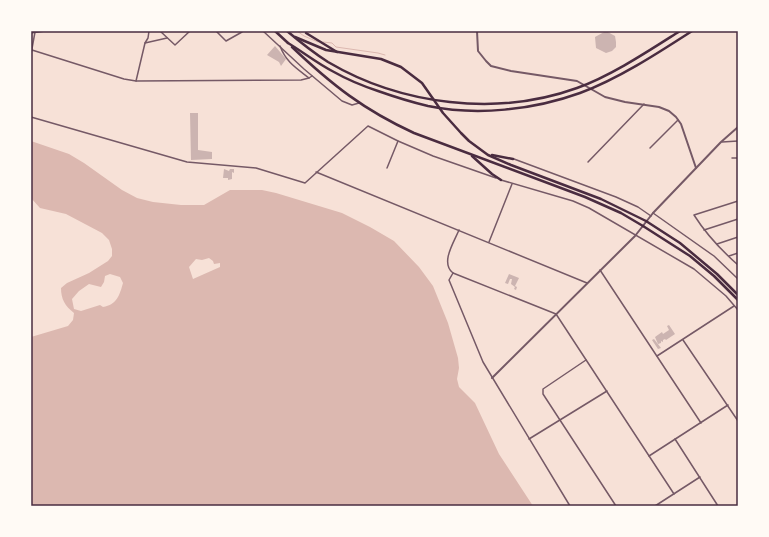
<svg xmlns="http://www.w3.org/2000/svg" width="769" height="537" viewBox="0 0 769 537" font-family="'PT Sans Narrow',sans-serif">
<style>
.water{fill:#dcb8b0;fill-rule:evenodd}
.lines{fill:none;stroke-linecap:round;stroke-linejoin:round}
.stream{stroke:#dcb8b0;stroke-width:1}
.building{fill:#ccb4b1}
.minor{stroke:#755966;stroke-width:1.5}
.tertiary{stroke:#755966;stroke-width:2}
.primary{stroke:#4a2c40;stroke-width:2.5}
.trunk{stroke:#4a2c40;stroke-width:2.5}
.neatline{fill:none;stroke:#4a2c40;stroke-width:1.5}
</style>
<rect width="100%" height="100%" fill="#f7e1d7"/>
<path class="water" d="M31,141L69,154L84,163L122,190L137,198L153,202L181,205H204L230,190H262L276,193L342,213L370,227L394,241L419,267L433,286L448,323L458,358L459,368L457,379L459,387L475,403L499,454L533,506H31V337L68,326L73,320L74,313C65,306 61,299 61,288L67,283L89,273L108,261L112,256V249L109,240L102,233L66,214L40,208L31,198ZM209,258L213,261L214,264L220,263V267L193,279L189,267L196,259L202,260ZM110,274L120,277L123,283C120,294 117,305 103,307L100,305L81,311L74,309L72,299L79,291L89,284L101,287L104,282L105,276Z"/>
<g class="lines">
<g class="stream">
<path d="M297,31L304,36L318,42"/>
<path d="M323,42L332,43L336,47L378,53L385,55"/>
</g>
</g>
<g class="building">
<path d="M606,31L615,36L616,42V47L612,51L606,53L596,48L595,37Z"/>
<path d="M275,46L286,59L281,66L279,62L267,55Z"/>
<path d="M190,113H198V150L212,152V159L191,160Z"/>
<path d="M224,169L229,171L230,169H234V173L232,172V179L228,180V178H223Z"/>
<path d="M509,274L519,278L515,286L517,287L516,290L514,289L515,287L511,284L512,279H510L508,284L505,283Z"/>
<path d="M669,325L675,334L666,340L665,339L663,340V342L661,341V343L658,344L655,337L662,332L663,334L669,330L667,326Z"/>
<path d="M654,339L661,348L658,349L652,340Z"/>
</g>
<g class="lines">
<g class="minor">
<path d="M160,31L175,45L190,31"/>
<path d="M216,31L226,41L242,32"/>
<path d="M263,31L304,69L342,101L352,105L359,103"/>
<path d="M31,33L45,31"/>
<path d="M145,43L148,38L149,31"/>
<path d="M280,46C286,62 296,68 309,78"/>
<path d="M32,50L124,79L136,81L301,80L309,78L312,76"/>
<path d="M31,54L35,32"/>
<path d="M136,81L145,43L167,38"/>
<path d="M31,117L187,162L256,168L305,183L368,126L398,141L433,156L496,178"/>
<path d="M722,142L738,141"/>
<path d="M650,148L678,120"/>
<path d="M732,158H738"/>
<path d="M514,159L616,197L638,207L651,216"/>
<path d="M588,162L644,104"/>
<path d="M387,168L398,141"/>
<path d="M316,172L587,283"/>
<path d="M501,180L573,201L589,208L694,269L726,296L738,310"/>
<path d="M738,201L694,215C706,234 721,250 738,265"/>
<path d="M653,213L714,256L738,279"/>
<path d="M459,230C454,242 440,263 453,273L556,314L674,494"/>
<path d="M704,230L738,219"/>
<path d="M489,242L512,184"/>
<path d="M717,244L738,237"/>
<path d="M729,256L738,253"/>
<path d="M600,270L701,423"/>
<path d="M453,273L449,280L483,362L570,506"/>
<path d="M683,340L738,421"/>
<path d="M657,356L734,306"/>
<path d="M586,360L543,389V394L616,506"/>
<path d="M529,439L607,391"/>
<path d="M675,439L718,506"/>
<path d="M649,456L728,405"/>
<path d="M655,506L700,477"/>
</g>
<g class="tertiary">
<path d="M477,31L478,51L486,61L491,66L511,71L577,81L605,97L625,102L659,107L669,111L676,117L681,124L696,168"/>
<path d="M492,378L635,236L653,213L721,142L738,127"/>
</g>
<g class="primary">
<path d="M646,221L680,243L717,274L738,295"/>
<path d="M643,226L690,256L714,276L738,300"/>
</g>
<g class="trunk">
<path d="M275,31L288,43"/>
<path d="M287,31C300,42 314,53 328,62C401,105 497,117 577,88C611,76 650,50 680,31"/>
<path d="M306,33L337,52"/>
<path d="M295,37L326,50L381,59L401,67L422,83L443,113L461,133L469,141L488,155L511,165L601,199L646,221"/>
<path d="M288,43C303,52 318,64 334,72C348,80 363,86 378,91C395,97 411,102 428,106C477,116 533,110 580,93C618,79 658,53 692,31"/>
<path d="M292,47C332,85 364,110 414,133L585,197L621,213L643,226"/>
<path d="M492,155L513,159"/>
<path d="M472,156L492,174L501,180"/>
</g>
</g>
<rect width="769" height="537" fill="none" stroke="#fffaf5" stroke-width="64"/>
<rect x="32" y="32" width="705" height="473" class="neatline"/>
</svg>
